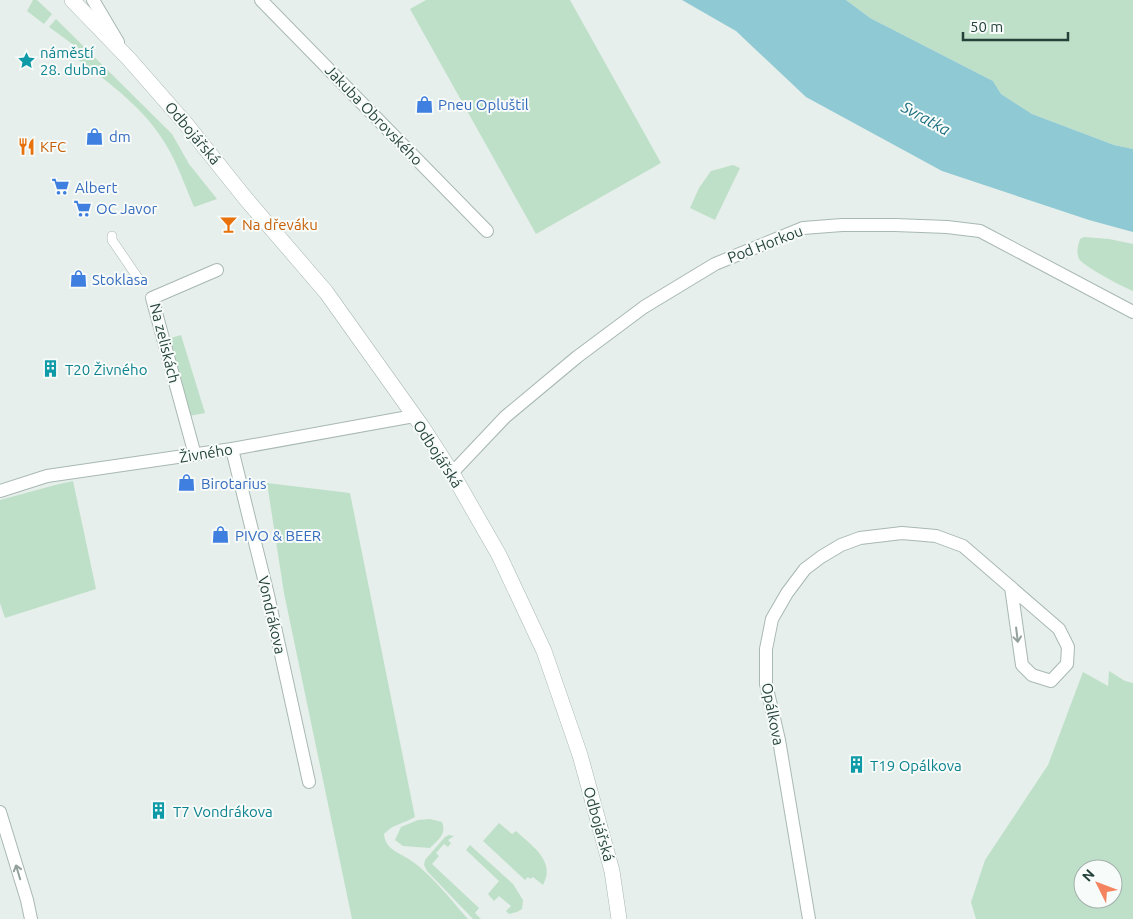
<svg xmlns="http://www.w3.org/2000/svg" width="1133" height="919" viewBox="0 0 1133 919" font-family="Ubuntu,sans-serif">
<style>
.green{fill:#bfe0c8;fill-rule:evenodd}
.water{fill:#8ec9d4}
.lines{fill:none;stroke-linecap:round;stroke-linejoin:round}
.pedestrian-casing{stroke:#a8b8b2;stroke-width:10}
.minor-casing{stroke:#a8b8b2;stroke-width:14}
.tertiary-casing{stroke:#a8b8b2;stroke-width:16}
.pedestrian{stroke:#fff;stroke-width:9}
.minor{stroke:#fff;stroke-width:12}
.tertiary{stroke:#fff;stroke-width:15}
.oneway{stroke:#92a09c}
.labels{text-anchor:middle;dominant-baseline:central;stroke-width:4;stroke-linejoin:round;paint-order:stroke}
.culture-label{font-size:15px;fill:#0d838f;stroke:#f7fbf9;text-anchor:start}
.shop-label{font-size:15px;fill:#366cbe;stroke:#f7fbf9;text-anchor:start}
.street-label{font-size:15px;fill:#24423a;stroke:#f7fbf9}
.food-label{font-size:15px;fill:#c56008;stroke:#f7fbf9;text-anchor:start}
.water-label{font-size:16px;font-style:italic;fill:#1c6f80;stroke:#f7fbf9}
</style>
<rect width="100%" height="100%" fill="#e6efeb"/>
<g class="green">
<path d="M33,0H37L52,14L44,24L27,11Z"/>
<path d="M426,0H570L661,163L536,234L410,9Z"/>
<path d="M846,0H1133V149L1114,145L1032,114L1001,94L993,81L870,18Z"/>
<path d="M56,19L172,134L189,164L217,199L194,207C186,188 179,168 169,150C148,111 111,84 76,58L82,51L49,27Z"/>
<path d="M733,165L740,168L715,220L690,208L699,188L711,171Z"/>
<path d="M1084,237L1109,239L1133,244V291C1125,288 1083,266 1079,259C1076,251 1078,246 1080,239Z"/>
<path d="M181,335L205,413L189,416L167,339Z"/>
<path d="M73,481L96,589L5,618L0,603V500L55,485Z"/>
<path d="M267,483L350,493L415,817C403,824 393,824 384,834C385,848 397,852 407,858C430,872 450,899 468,919H352L284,593Z"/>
<path d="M1109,671L1125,681L1133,683V919H976L971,902L985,860L1048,765L1083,672L1108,686ZM1083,869H1113V899H1083Z"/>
<path d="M430,819L442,822C447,834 438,840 430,848L403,846L395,840L401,827L418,820Z"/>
<path d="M499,823L512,834L516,831C532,846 556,861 543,885L533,877L530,879L528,877L525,880L483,841Z"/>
<path d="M449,835L454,836L448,840L451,843L448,847L444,844L436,853L439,856L432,864L479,908L475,913L481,919H473L427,871L424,865L425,860L445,837Z"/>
<path d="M470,845L513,884L523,900L522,909L517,912L509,914L506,911L511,906L499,896L494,901L488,894L499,881L466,850Z"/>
</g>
<path class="water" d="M682,0H846L870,18L993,81L1001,94L1032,114L1114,145L1133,149V232L1089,220L942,171L806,97L736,31Z"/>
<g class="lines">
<defs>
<path id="pedestrian" d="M112,236V240L138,278"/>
<g id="minor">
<path d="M93,0L118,42"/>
<path d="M261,0L487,231"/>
<path d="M232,449L268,595L309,782"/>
<path d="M195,455L152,298L217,270"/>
<path d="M452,473L505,417L577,357L644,307L715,264L803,228L842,225H895L947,227L980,231L1133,312"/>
<path d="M0,491L47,476L232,449L414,416"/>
<path d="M0,812L27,900L31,919"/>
<path d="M809,919L779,740L766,684V649L772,619L787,593L805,569L821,557L841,545L860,538L902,533L936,536L963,546L1059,629L1068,647L1067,664L1051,681L1032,675L1022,665L1011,587"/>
</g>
<path id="tertiary" d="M72,0L129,59L186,124L246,199L326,292L423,428L452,473L499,555L544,651L580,755L612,871L619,919"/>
</defs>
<use href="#pedestrian" class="pedestrian-casing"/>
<use href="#minor" class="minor-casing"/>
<use href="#tertiary" class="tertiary-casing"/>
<use href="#pedestrian" class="pedestrian"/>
<use href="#minor" class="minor"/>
<use href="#tertiary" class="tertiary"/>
</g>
<defs><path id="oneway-shaft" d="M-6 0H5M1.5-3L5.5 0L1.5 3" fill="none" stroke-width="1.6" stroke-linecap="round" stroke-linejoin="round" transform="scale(1.25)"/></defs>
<g class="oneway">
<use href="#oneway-shaft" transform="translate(1017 635) rotate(83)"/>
<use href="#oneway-shaft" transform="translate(18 872) rotate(-107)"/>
</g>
<defs>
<symbol id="sight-bare" viewBox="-9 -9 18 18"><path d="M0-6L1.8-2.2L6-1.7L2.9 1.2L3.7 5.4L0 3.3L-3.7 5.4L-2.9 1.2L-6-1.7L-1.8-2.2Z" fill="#0f9aa8" stroke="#f7fbf9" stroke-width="2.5" paint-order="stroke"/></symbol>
<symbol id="shop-bare" viewBox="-9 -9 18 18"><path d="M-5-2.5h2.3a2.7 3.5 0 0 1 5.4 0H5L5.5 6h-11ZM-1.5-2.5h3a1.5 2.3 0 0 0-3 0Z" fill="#3f7fe0" stroke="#f7fbf9" stroke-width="2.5" paint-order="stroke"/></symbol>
<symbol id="restaurant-bare" viewBox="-9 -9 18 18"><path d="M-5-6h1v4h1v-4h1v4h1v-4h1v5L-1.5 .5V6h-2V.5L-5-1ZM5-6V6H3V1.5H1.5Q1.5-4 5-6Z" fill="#e8710a" stroke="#f7fbf9" stroke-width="2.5" paint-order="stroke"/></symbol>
<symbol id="supermarket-bare" viewBox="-9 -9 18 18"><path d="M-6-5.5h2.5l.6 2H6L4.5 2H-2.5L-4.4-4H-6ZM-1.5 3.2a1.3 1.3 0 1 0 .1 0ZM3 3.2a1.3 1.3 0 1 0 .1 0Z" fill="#3f7fe0" stroke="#f7fbf9" stroke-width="2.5" paint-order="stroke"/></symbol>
<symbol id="bar-bare" viewBox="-9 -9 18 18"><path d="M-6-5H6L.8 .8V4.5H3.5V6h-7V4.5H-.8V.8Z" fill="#e8710a" stroke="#f7fbf9" stroke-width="2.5" paint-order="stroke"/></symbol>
<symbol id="building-bare" viewBox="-9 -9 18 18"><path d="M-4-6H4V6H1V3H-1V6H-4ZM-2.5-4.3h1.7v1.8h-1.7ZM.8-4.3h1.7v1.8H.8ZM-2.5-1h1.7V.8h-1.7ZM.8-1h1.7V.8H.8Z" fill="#0f9aa8" stroke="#f7fbf9" stroke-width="2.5" paint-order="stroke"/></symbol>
</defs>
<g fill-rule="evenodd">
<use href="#sight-bare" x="14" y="48" width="25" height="25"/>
<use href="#shop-bare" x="412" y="92" width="25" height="25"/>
<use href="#shop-bare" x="82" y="124" width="25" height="25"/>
<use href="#restaurant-bare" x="14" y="134" width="25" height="25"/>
<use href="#supermarket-bare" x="48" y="174" width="25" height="25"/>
<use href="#supermarket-bare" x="70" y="196" width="25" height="25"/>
<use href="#bar-bare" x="216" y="212" width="25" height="25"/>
<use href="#shop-bare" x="66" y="266" width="25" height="25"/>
<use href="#building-bare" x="38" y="356" width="25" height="25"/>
<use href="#shop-bare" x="174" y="470" width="25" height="25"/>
<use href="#shop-bare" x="208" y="522" width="25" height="25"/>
<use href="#building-bare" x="844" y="752" width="25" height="25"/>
<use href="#building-bare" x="146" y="798" width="25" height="25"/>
</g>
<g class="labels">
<g class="culture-label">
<text x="40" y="52">náměstí<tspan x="40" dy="17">28. dubna</tspan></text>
<text x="65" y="369">T20 Živného</text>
<text x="870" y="765">T19 Opálkova</text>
<text x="173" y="811">T7 Vondrákova</text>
</g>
<g class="shop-label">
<text x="438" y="104">Pneu Opluštil</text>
<text x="109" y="136">dm</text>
<text x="75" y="187">Albert</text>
<text x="96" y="208">OC Javor</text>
<text x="92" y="279">Stoklasa</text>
<text x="201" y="483">Birotarius</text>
<text x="235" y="535">PIVO &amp; BEER</text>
</g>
<g class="street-label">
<text transform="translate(374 115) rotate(46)">Jakuba Obrovského</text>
<text transform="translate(193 133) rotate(50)">Odbojářská</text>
<text transform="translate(765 244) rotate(-21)">Pod Horkou</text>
<text transform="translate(165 343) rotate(76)">Na zeliskách</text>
<text transform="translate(206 453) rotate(-9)">Živného</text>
<text transform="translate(438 454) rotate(57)">Odbojářská</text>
<text transform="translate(272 615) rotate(77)">Vondrákova</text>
<text transform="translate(773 714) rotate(79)">Opálkova</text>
<text transform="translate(599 824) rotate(74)">Odbojářská</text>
</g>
<g class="food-label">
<text x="40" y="146">KFC</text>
<text x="242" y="224">Na dřeváku</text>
</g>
<g class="water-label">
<text transform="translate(926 118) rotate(29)">Svratka</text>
</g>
</g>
<g transform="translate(1098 884) rotate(312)"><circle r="24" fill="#f7fbf9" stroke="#a3b1ad"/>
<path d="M0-4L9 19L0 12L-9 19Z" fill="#f4845f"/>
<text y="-8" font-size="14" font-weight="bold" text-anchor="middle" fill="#24423a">N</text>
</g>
<path d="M963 32v8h105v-8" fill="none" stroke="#24423a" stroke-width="2.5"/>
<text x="970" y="32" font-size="15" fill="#24423a" stroke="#f7fbf9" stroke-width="4" paint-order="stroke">50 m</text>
</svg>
